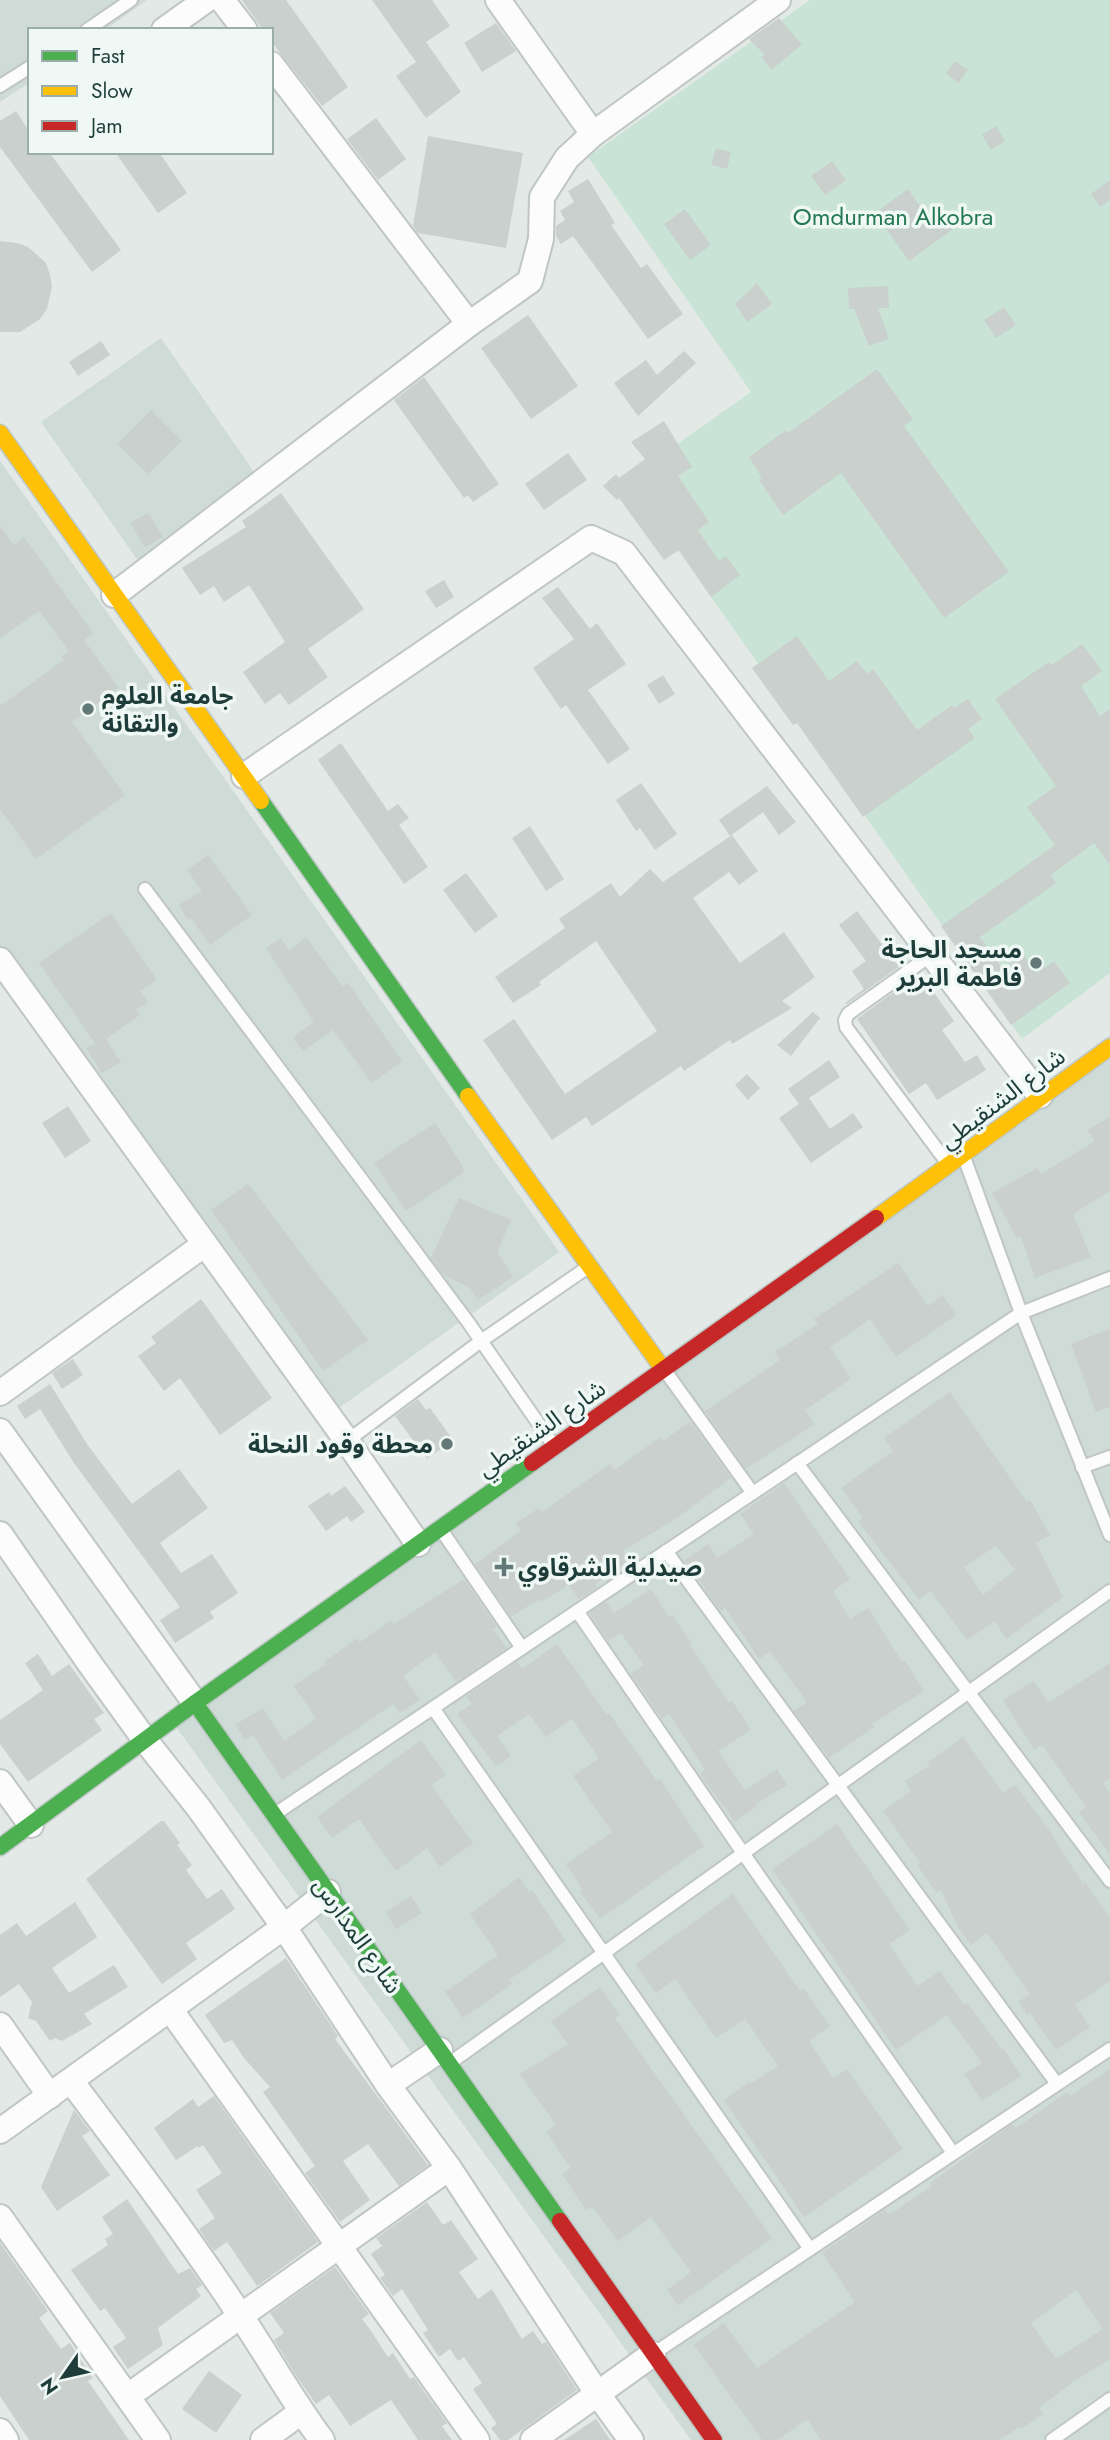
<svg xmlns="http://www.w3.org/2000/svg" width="1110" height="2440" viewBox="0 0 1110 2440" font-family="Jost,'Noto Sans Arabic',sans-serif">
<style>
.built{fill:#cfdbd7}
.green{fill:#c9e4d6}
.building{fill:#c9d0ce;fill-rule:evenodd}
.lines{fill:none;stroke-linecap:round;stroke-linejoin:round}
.lane-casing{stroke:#bfc6c4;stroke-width:16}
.street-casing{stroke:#bfc6c4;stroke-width:28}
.fast-casing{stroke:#bdc7c4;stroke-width:19}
.slow-casing{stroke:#bdc7c4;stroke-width:19}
.jam-casing{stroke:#bdc7c4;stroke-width:19}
.lane{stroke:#fbfcfb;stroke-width:12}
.street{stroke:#fbfcfb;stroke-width:24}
.fast{stroke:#4caf50;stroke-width:16}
.slow{stroke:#ffc107;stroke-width:16}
.jam{stroke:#c62828;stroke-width:16}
.poi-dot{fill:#637977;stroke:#eff8f5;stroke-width:2.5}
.labels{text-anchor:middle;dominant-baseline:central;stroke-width:7;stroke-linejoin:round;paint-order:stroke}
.park-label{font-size:24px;fill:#247853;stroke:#eff8f5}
.poi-label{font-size:24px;font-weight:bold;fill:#1e3d3a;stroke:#eff8f5;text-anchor:start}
.street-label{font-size:24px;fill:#1e3d3a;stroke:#eff8f5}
</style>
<rect width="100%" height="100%" fill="#e2e9e7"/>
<g class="built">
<path d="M0,0H147L105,30H30V82L0,102Z"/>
<path d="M161,338L261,482L141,565L41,422Z"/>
<path d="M0,461L559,1252L326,1417L0,957Z"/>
<path d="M1110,1035V2440H691L174,1724Z"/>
</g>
<path class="green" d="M810,0H1110V973L1022,1039L628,479L751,392L588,157Z"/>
<g class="building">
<path d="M242,0H286L348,87L322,106L271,41V30H263Z"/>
<path d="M372,0H432L450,26L426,42L461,92L426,118L396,76L416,62Z"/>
<path d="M779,18L802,45L771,70L761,57L764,54L749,39Z"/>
<path d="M496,23L516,51L482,72L464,43Z"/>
<path d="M955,61L968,70L958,83L946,73Z"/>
<path d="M16,111L30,133V152H49L121,250L92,272L0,147V121Z"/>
<path d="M376,118L406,159L378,180L347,139Z"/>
<path d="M996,126L1005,141L991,150L982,135Z"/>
<path d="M428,136L523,153L506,248L418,233L413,226Z"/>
<path d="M716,148L731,152L727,169L711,165Z"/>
<path d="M115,152H159L187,193L158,213Z"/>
<path d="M832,161L846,180L825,195L811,176Z"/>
<path d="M588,179L615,223L611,225L641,268L647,264L683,314L648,339L573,236L561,244L556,236V226L565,220L560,211L574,202L568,191Z"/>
<path d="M1110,180V200L1100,207L1091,194Z"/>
<path d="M908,189L934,226L964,214L967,219L909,261L875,213Z"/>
<path d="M685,209L711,245L690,260L664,224Z"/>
<path d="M0,241L17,243L28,247L46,263L50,275L52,286L47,309L40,319L20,332H0Z"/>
<path d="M757,283L772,304L747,322L735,304Z"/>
<path d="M888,286L889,308H878L889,339L869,346L854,309H849L848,288Z"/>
<path d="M1004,307L1016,325L996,338L984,320Z"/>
<path d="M528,315L578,386L531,419L481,348Z"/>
<path d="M101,341L110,355L78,376L69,362Z"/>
<path d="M684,351L696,363L638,416L614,383L646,360L657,375Z"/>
<path d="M877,369L913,419L904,426L1009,572L944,618L841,473L783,515L759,480L762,478L749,457L786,430L788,433Z"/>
<path d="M424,377L499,484L473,502L468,495L464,498L394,400Z"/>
<path d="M151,410L182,441L148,474L117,444Z"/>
<path d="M664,421L692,467L678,476L709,522L698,530L719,561L726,556L740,575L711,597L679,550L664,560L619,498L617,500L603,486L616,474L619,478L645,459L631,442Z"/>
<path d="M568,453L587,480L544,510L525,484Z"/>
<path d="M281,493L364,609L308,649L328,677L289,705L280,693L265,704L243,672L285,642L249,585L224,602L214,586L200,595L182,568L246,527L242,521Z"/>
<path d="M148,513L163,537L145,547L130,523Z"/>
<path d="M0,526L14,545L24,537L93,633L84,640L119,688L72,722L125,795L36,859L0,809V706L64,660L61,657L69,651L39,611L0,638Z"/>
<path d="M444,580L454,597L436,608L425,591Z"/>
<path d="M558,587L590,629L597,623L626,664L588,690L630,749L608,764L566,705L561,709L533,668L574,639L542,598Z"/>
<path d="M797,636L829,681L857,661L867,674L873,669L917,730L952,705L954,708L968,699L982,719L968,729L975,738L863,817L797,723L793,725L752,668Z"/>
<path d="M1082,644L1102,671L1081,686L1100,716L1110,709V865L1094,843L1051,875L1056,883L980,937L1003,969L1024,955L1037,973L1054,961L1070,983L1011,1025L941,926L1055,845L1027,807L1056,786L995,699L1049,662L1052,665Z"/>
<path d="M663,675L675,694L659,704L647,685Z"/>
<path d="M341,743L388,811L398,804L409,818L399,825L428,867L404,884L318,760Z"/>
<path d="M641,783L677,834L655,850L640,828L636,831L616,800Z"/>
<path d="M767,786L796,822L779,835L763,812L730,836L719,820Z"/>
<path d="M530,826L564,879L546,891L512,838Z"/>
<path d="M732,835L758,871L739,885L729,872L693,898L740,963L784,932L815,977L782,1001L792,1008L732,1044L730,1040L684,1071L681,1066L592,1126L586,1117L552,1140L483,1040L514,1019L565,1094L657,1031L596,941L539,982L541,985L513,1003L495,977L565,928L559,919L611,883L620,897L650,869L663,882Z"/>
<path d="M208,855L252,915L210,945L191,918L188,920L179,905L202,891L187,870Z"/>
<path d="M466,873L498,916L475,933L443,890Z"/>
<path d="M857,911L899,967L910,959L847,1004L845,1003L864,989L852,971L866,961L839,925Z"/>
<path d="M111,913L157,980L140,991L148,1002L136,1010L140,1015L106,1039L121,1062L102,1073L86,1048L95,1043L39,963Z"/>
<path d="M306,937L343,987L348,983L402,1061L372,1083L333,1030L303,1051L293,1037L314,1022L266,948L281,938L289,951Z"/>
<path d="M920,973L954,1021L942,1030L965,1062L977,1055L986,1070L937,1100L926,1083L909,1094L857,1019Z"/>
<path d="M813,1012L820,1018L791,1056L777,1045Z"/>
<path d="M829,1060L840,1077L809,1098L830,1129L853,1113L863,1127L811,1163L779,1118L799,1104L788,1089Z"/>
<path d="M747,1074L760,1088L748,1100L735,1085Z"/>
<path d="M68,1106L91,1141L65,1158L42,1123Z"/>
<path d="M1110,1117V1191L1073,1214L1091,1257L1035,1278L1021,1236L1017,1238L992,1193L1037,1168L1041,1174L1095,1141L1088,1130Z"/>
<path d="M435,1123L463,1167V1173L406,1211L374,1163Z"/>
<path d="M248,1184L368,1340L323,1371L211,1210Z"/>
<path d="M459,1198L511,1220L497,1252L513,1277L478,1300L470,1288L444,1275L431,1258Z"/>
<path d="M898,1263L928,1306L943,1295L956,1315L896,1357L870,1319L830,1347L851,1379L805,1410L815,1424L746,1469L705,1411L780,1360L775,1352L818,1324L814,1319Z"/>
<path d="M201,1299L272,1398L220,1435L180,1378L164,1391L138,1356L156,1343L151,1337Z"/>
<path d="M1110,1329V1407L1096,1412L1071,1344Z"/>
<path d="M73,1359L83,1375L62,1389L52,1373Z"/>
<path d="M50,1384L87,1444L132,1504L179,1469L208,1508L160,1543L181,1573L212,1554L238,1593L210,1612L214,1618L175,1643L160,1620L180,1607L74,1463L40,1409L25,1419L17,1406Z"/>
<path d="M950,1392L1027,1502L1030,1500L1050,1535L1036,1543L1063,1597L1006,1639L995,1621L967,1640L931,1591L919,1600L858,1521L863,1518L841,1488L893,1451L884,1438ZM996,1546L1015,1570L983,1595L964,1567Z"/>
<path d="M418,1399L426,1410L430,1408L453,1440L427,1459L395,1416Z"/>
<path d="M690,1421L731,1478L677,1518L623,1551L630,1561L595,1584L597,1587L579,1599L569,1585L541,1602L539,1599L511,1617L475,1564L521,1531L516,1523L539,1508L542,1512L610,1464L615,1470L660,1437L663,1441Z"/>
<path d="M784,1483L850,1579L833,1591L850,1619L868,1608L902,1662L905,1661L924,1691L872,1724L874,1727L829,1758L794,1711L807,1702L770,1651L759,1659L725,1608L721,1611L685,1560L708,1544L717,1558L754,1534L740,1514Z"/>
<path d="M345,1486L365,1512L351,1522L347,1516L326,1531L308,1506L329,1492L331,1496Z"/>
<path d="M464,1579L497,1627L493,1629L507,1648L456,1682L435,1652L403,1676L420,1699L400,1713L393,1704L282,1780L253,1735L245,1740L235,1725L263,1708L284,1741L316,1718L294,1686L326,1664L324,1662L358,1638L360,1642L391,1620L394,1624Z"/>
<path d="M651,1589L669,1617L672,1615L692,1644L690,1645L729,1703L732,1701L751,1730L718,1751L745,1790L777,1769L787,1785L756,1804L757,1806L735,1822L700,1774L705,1770L669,1714L662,1719L631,1674L644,1665L621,1633L608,1641L589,1613L606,1602L614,1613Z"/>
<path d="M557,1644L607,1715L609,1713L657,1781L660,1779L704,1846L600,1919L580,1891L582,1889L566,1864L612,1832L573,1776L599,1758L572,1719L546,1737L529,1714L497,1736L511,1756L496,1766L457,1714L472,1704L466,1696L517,1662L522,1669Z"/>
<path d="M38,1654L52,1676L69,1664L104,1713L94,1719L102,1730L28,1782L0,1744V1720L43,1690L25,1663Z"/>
<path d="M1110,1663V1778L1103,1783L1110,1793V1855L1079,1812L1086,1807L1042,1745L1034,1750L1003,1700L1034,1681L1048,1703Z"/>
<path d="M963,1737L1003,1793L1015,1785L1051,1833L1083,1884L1085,1882L1110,1918V1981L1075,2005L1090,2027L1056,2050L1030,2013L1027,2015L1018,2002L1030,1994L987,1933L971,1945L959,1929L941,1890L937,1893L917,1865L920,1863L883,1811L911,1791L905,1781L930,1765L928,1762Z"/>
<path d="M421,1740L446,1775L431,1785L473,1843L440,1867L427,1848L396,1871L359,1819L332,1838L317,1817Z"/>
<path d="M161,1821H164L180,1843L177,1845L192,1865L186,1870L207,1899L222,1889L235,1909L186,1943L197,1959L162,1984L86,1879Z"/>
<path d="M837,1824L910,1930L889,1944L917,1986L940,1971L964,2005L967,2003L1002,2050L1004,2049L1021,2076L982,2101L964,2074L982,2063L947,2015L896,2050L772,1869Z"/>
<path d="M519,1877L529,1892L532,1890L566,1941L509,1980L512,1984L463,2018L445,1992L498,1955L470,1914Z"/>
<path d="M733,1894L800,1991L804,1989L830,2026L809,2041L833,2078L847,2069L903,2149L804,2217L724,2100L749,2082L750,2084L778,2066L745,2019L716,2038L675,1979L656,1993L635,1964Z"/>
<path d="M411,1896L422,1913L396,1929L386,1912Z"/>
<path d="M75,1902L97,1937L52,1968L69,1993L114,1965L128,1987L84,2014L92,2024L62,2041L55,2038L50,2041L36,2021L28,2018L32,2002L19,1984L0,1997V1935L17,1923L26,1936Z"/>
<path d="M286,1958L338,2036L335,2039L428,2165L399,2186L368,2144L343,2161L370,2200L340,2222L305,2173L315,2166L263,2092L270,2087L244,2058L232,2040L224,2043L205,2015Z"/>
<path d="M600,1987L620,2015L615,2018L772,2238L678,2305L667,2290L691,2272L651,2217L618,2241L592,2206L586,2210L562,2174L571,2168L546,2132L556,2125L520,2074L568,2044L551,2021Z"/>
<path d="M1110,2069V2359L1073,2382L1039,2408L1043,2414L1021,2429L1020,2427L999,2440H821L807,2419L778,2440H762L694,2345L724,2323L757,2368L855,2302L822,2253L885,2210L889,2215L932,2186L930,2183L1013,2124L1016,2128L1067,2092L1070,2096ZM1076,2290L1103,2329L1056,2359L1031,2323Z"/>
<path d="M214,2096L318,2242L257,2286L227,2242L214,2251L199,2229L215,2218L196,2190L222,2173L203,2145L199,2148L198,2146L176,2160L154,2128L193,2099L198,2107Z"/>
<path d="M74,2110L90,2131L82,2136L110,2175L57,2211L41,2187Z"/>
<path d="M127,2199L178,2274L190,2268L202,2285L196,2289L201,2296L158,2328L163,2345L128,2369L113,2347L126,2338L105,2308L100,2311L71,2270L108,2245L105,2239L113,2234L102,2217Z"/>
<path d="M427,2202L443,2225L451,2220L478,2259L459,2272L478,2299L492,2289L522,2339L533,2331L542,2344L546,2342L577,2390L508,2440H500L491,2428L497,2424L473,2389L482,2383L464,2357L458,2361L450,2349L439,2357L423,2333L428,2330L402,2289L393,2296L380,2278L385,2275L371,2254L382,2246L376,2238Z"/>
<path d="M0,2243L48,2311L39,2318L61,2349L70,2343L93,2378L88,2381L129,2440H29L0,2396Z"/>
<path d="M335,2267L369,2314L362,2319L369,2328L388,2357L393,2353L410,2379L414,2377L418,2383L447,2423L442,2426L452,2440H418L391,2400L350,2426L329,2395L316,2404L297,2377L274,2340L284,2333L270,2313Z"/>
<path d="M209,2371L242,2395L216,2433L182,2409Z"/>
<path d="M596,2419L610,2440H564Z"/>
</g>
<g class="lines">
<defs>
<g id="lane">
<path d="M87,30L131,0"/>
<path d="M0,86L30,67"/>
<path d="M145,889L468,1322L554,1446"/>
<path d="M931,955L848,1014L845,1020L846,1027L948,1164"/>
<path d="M964,1157L1021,1313L1110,1535"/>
<path d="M666,1372L752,1492"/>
<path d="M347,1441L481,1341L588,1267"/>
<path d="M797,1463L1110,1881"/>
<path d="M1082,1467L1110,1457"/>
<path d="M442,1531L522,1648"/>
<path d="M666,1551L1057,2084"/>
<path d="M577,1611L743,1853L953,2153"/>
<path d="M433,1708L810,2249"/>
<path d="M275,1814L1021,1313L1110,1278"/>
<path d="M450,2063L1110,1591"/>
<path d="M656,2352L1110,2049"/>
<path d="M1052,2440L1110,2399"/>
</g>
<g id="street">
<path d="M222,0L245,30"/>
<path d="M498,0L593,134"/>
<path d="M164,30L206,0"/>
<path d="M271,64L469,324"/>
<path d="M114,595L469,324L530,281L541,239L542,197L567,158L593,134L778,0"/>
<path d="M244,776L591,538L624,553L1040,1096"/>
<path d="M0,960L347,1441L418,1544"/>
<path d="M0,1393L205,1244"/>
<path d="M0,1431L195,1703"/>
<path d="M0,1534L90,1664L145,1740L198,1807L284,1927L388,2085L449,2168L597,2393L631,2440"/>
<path d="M0,1782L31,1825"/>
<path d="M170,2009L477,2440"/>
<path d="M0,2025L50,2096"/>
<path d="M71,2081C129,2158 187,2235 240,2315C268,2356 292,2400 322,2440"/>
<path d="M388,2085L440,2050"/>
<path d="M0,2131L284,1927L328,1892"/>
<path d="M0,2217L158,2440"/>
<path d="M128,2396L449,2168"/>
<path d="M0,2431L6,2440"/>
<path d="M263,2440L301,2412"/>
<path d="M533,2440L653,2354"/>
</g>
<g id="fast">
<path d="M261,801L468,1096"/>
<path d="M195,1703L560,2221"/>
<path d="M0,1847L195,1703L532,1463"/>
</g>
<g id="slow">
<path d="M0,433L261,801"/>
<path d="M468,1096L663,1369"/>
<path d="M876,1218L1110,1047"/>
</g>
<g id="jam">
<path d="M532,1463L876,1218"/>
<path d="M560,2221L714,2440"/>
</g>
</defs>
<use href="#lane" class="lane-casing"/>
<use href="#street" class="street-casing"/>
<use href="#fast" class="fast-casing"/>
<use href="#slow" class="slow-casing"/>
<use href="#jam" class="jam-casing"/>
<use href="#lane" class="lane"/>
<use href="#street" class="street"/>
<use href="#fast" class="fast"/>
<use href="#slow" class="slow"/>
<use href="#jam" class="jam"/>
</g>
<g class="poi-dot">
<circle cx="88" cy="709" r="7"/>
<circle cx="1036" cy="963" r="7"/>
<circle cx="447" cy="1444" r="7"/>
<path d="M500.5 1556.5h7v7h7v7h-7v7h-7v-7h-7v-7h7z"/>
</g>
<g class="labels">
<g class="park-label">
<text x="893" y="216">Omdurman Alkobra</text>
</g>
<g class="poi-label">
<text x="102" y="695">جامعة العلوم<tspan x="102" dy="28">والتقانة</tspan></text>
<text x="1022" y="949" text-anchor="end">مسجد الحاجة<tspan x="1022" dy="28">فاطمة البرير</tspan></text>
<text x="433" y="1444" text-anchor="end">محطة وقود النحلة</text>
<text x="518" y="1567">صيدلية الشرقاوي</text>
</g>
<g class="street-label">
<text transform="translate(1002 1098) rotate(-37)">شارع الشنقيطي</text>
<text transform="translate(541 1428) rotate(-35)">شارع الشنقيطي</text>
<text transform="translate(358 1935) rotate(55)">شارع المدارس</text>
</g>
</g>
<rect x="28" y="28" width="245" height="126" fill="#eff8f5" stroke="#9badaa" stroke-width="2"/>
<rect x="42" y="51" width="35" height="10" fill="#4caf50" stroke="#9badaa" stroke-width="2"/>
<text x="91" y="63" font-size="21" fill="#1e3d3a">Fast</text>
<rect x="42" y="86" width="35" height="10" fill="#ffc107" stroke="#9badaa" stroke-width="2"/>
<text x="91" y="98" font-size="21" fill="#1e3d3a">Slow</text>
<rect x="42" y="121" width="35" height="10" fill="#c62828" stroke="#9badaa" stroke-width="2"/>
<text x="91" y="133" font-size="21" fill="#1e3d3a">Jam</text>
<g transform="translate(63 2377) rotate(236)" stroke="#eff8f5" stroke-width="5" paint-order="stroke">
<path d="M0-5L12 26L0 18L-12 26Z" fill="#1e3d3a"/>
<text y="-10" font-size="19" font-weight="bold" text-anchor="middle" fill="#1e3d3a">N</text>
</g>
</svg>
